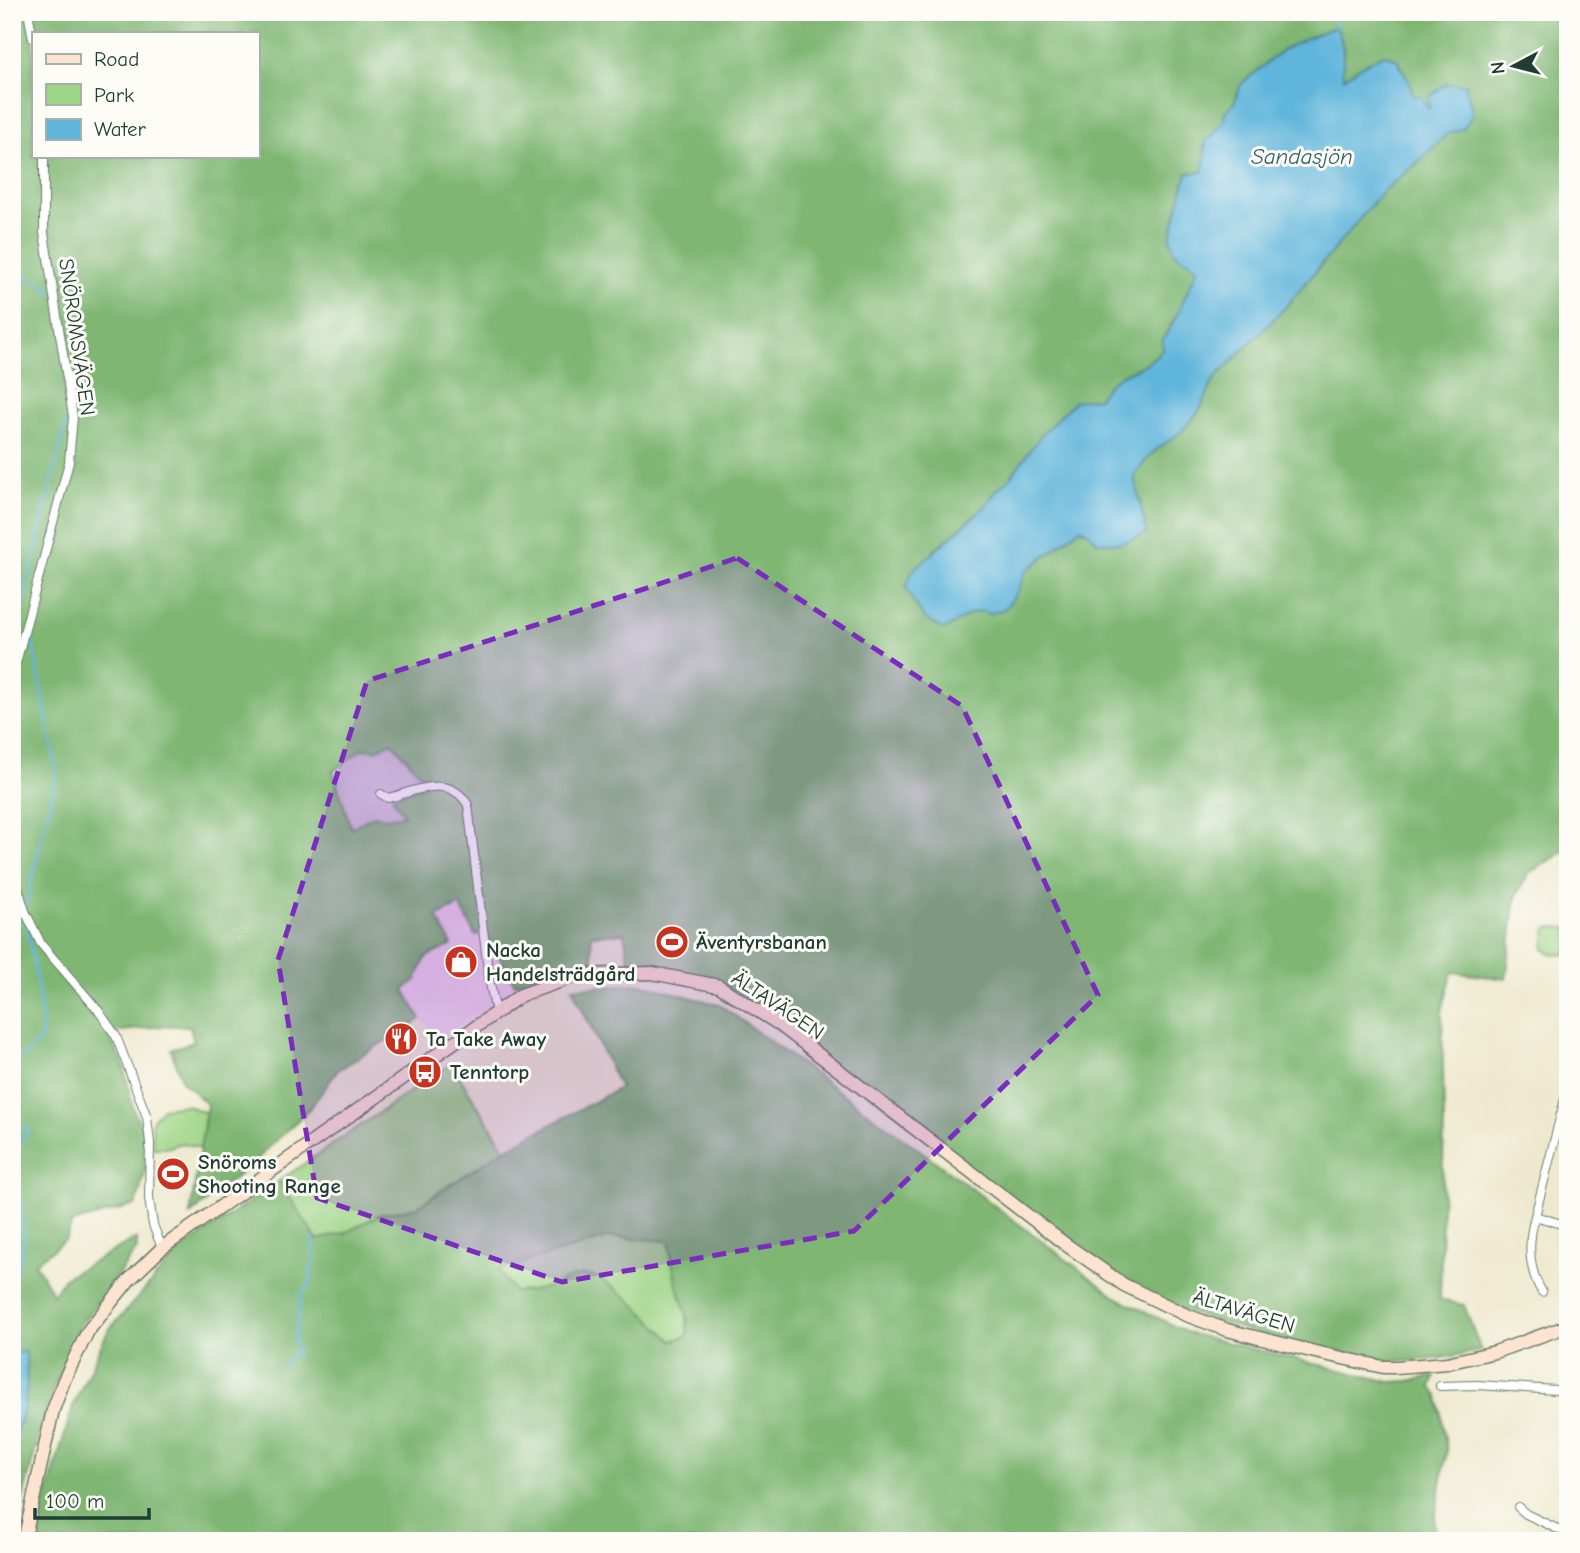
<svg xmlns="http://www.w3.org/2000/svg" width="1580" height="1553" viewBox="0 0 1580 1553" font-family="'Comic Neue',sans-serif">
<style>
.built{fill:#edd1e9}
.industrial{fill:#ccbfd4}
.green{fill:#9ed485;stroke:#5e885c;stroke-width:2}
.forest{fill:#7eb672;stroke:#4e7a53;stroke-width:2;fill-rule:evenodd}
.water{fill:#60b5dc;stroke:#407988;stroke-width:2}
.lines{fill:none;stroke-linecap:round;stroke-linejoin:round}
.stream{stroke:#60b5dc;stroke-width:2.5}
.minor-casing{stroke:#67796a;stroke-width:10}
.secondary-casing{stroke:#67796a;stroke-width:15}
.minor{stroke:#fff;stroke-width:8}
.secondary{stroke:#fde4d1;stroke-width:12}
.marked{fill:#7b2cbf;fill-opacity:0.2;stroke:#7b2cbf;stroke-width:5;stroke-dasharray:14 9;stroke-linejoin:round}
.labels{text-anchor:middle;dominant-baseline:central;stroke-width:6;stroke-linejoin:round;paint-order:stroke}
.street-label{font-size:21px;fill:#1f3d34;stroke:#fdfcf7}
.poi-label{font-size:21px;font-weight:bold;fill:#1f3d34;stroke:#fdfcf7;text-anchor:start}
.water-label{font-size:23px;font-style:italic;fill:#326166;stroke:#fdfcf7}
</style>
<rect width="100%" height="100%" fill="#fdfcf7"/>
<filter id="ink" filterUnits="userSpaceOnUse"><feTurbulence type="fractalNoise" baseFrequency=".0143" numOctaves="2"/><feDisplacementMap in="SourceGraphic" scale="14" xChannelSelector="R" yChannelSelector="G"/><feConvolveMatrix kernelMatrix="1 2 1 2 8 2 1 2 1" color-interpolation-filters="sRGB"/></filter>
<filter id="wash" filterUnits="userSpaceOnUse"><feTurbulence type="fractalNoise" baseFrequency=".00686" numOctaves="4" result="noise"/><feDisplacementMap in="SourceGraphic" scale="28" xChannelSelector="R" yChannelSelector="G"/><feGaussianBlur stdDeviation="1.57" result="paint"/><feColorMatrix in="noise" values="0 0 0 0 0 0 0 0 0 0 0 0 0 0 0 0 0 1.4 0 .05"/><feComposite in="paint" operator="in"/></filter>
<g filter="url(#wash)">
<rect width="100%" height="100%" fill="#eee9ce"/>
<path class="built" d="M460,905L475,935L485,932L515,984L520,989L483,1010L440,1041L421,1019L404,990L416,980L426,957L452,945L437,917Z"/>
<path class="industrial" d="M392,741L421,775L425,785L404,815L384,818L375,815L351,829L333,771L362,749L376,750Z"/>
<g class="green">
<path d="M1552,927L1568,928L1567,953C1561,956 1549,954 1544,949L1546,929Z"/>
<path d="M451,1064L505,1149L415,1208L381,1214L345,1233L317,1240L279,1181Z"/>
<path d="M186,1105L206,1113L201,1148L182,1143L166,1148H153L152,1120L163,1108Z"/>
<path d="M610,1237L670,1240L675,1278L687,1315L688,1336L672,1341L633,1304L604,1281L551,1286L533,1291L515,1292L498,1269Z"/>
</g>
<g class="forest">
<path d="M12,12H1568V849L1529,873L1516,896L1506,979L1452,972L1442,1011L1444,1121L1440,1300L1464,1305L1481,1351L1436,1359L1405,1361L1372,1359L1269,1337L1179,1309L1127,1284L719,982L630,965L624,933L591,935L593,961L515,984L485,932L475,935L460,905L437,917L452,945L426,957L416,980L404,990L421,1019L338,1070L311,1107L253,1163L190,1215L207,1104L182,1081L171,1049L194,1042L190,1026H161L107,1033L123,1063L134,1112L144,1131L147,1165L136,1205L72,1223L66,1239L35,1263L53,1295L64,1278L137,1238V1249L79,1327L48,1402L12,1539V1439L22,1418L27,1387L26,1352L12,1353ZM1336,28L1344,54L1341,68L1343,78L1361,66L1384,54L1398,60C1402,72 1410,79 1411,93L1427,108L1430,109V97L1446,85L1466,84V93L1471,102L1447,134L1415,165L1383,191L1284,309L1215,378L1199,411L1182,431L1151,454L1134,476L1147,533L1122,543L1098,542L1089,533L1081,528L1025,572L1019,589L990,614L981,611L970,614L933,551L987,505L995,492L1098,398L1110,383L1122,375L1146,364L1163,350V340L1178,313L1198,267L1190,261L1183,259L1174,251L1170,238L1187,174L1203,172L1206,159L1204,147L1216,134L1222,123L1225,119V113L1234,104L1241,84L1284,49L1309,37ZM33,33H257V156H33ZM392,742L421,775L425,785L392,797L404,815L384,818L375,815L351,828L333,771L362,749L376,750Z"/>
<path d="M641,984L720,1005L943,1167L1116,1297L1188,1333L1390,1382L1408,1381L1435,1376L1431,1387L1438,1396L1447,1451L1434,1523L1439,1541H35L38,1525L73,1406L108,1331L179,1251L279,1181L317,1240L345,1233L381,1214L415,1208L505,1149L620,1088L572,988ZM610,1237L669,1241L675,1278L687,1315L688,1336L672,1341C655,1323 609,1275 585,1275C572,1275 560,1283 548,1287C537,1290 527,1292 515,1292L498,1270Z"/>
</g>
<g class="water">
<path d="M1336,27C1340,35 1343,44 1343,52C1344,62 1341,68 1344,78L1361,66L1384,54L1398,60C1400,68 1405,73 1409,81C1412,87 1410,91 1414,97L1422,96L1427,108H1430L1429,97L1446,84H1466C1466,94 1471,103 1473,114L1464,128L1447,134L1415,165L1383,191L1284,309L1215,378L1199,411L1182,431L1151,454L1134,476L1147,533L1122,543L1098,542L1089,533L1081,528L1025,572L1019,589L1006,608L990,614L981,611L970,614L944,630L923,617L906,588L912,571L987,505L995,492L1009,479L1041,435L1075,401L1098,398L1110,383L1122,375L1146,364L1163,350V340L1178,313L1198,267L1192,266L1190,261L1183,259L1174,251L1170,238L1187,173L1203,172C1203,166 1205,162 1205,158C1206,148 1203,149 1207,139C1219,133 1217,127 1225,119L1224,113L1234,104L1241,84L1284,49L1309,37Z"/>
<path d="M26,1352L27,1387L22,1418L12,1439V1353Z"/>
</g>
<g class="lines">
<g class="stream">
<path d="M1336,12V27"/>
<path d="M12,269L49,288L50,296"/>
<path d="M23,604L69,409"/>
<path d="M26,906L57,774L30,629"/>
<path d="M27,921L29,939"/>
<path d="M12,1068L43,1037L39,994L30,941"/>
<path d="M12,1080L19,1097"/>
<path d="M12,1115L21,1103L20,1099"/>
<path d="M12,1124L29,1130L14,1150L25,1240L12,1288"/>
<path d="M300,1310V1295L310,1283L311,1266L314,1264L313,1238"/>
<path d="M283,1367L289,1358L297,1354L294,1341L299,1313"/>
</g>
</g>
</g>
<g filter="url(#ink)">
<g class="lines">
<defs>
<g id="minor">
<path d="M28,12L33,39"/>
<path d="M12,684L15,667L69,462L73,417L44,233V156"/>
<path d="M381,794L388,798C416,791 450,773 468,805L489,978L496,1013"/>
<path d="M12,868L25,911L41,944L98,1010L116,1036L147,1117L150,1143L149,1198L153,1225L162,1248"/>
<path d="M1568,1087L1535,1216L1568,1226"/>
<path d="M1535,1216C1528,1241 1528,1269 1542,1292"/>
<path d="M1440,1386L1477,1385L1556,1390L1568,1394"/>
<path d="M1518,1507L1526,1514L1566,1533"/>
</g>
<path id="secondary" d="M24,1541L53,1410L64,1380L88,1331L129,1280L162,1248L521,995L579,975L652,973L719,986L780,1025L1065,1244L1124,1285L1186,1315L1227,1330L1315,1352L1383,1367H1396L1447,1363L1495,1352L1568,1326"/>
</defs>
<use href="#minor" class="minor-casing"/>
<use href="#secondary" class="secondary-casing"/>
<use href="#minor" class="minor"/>
<use href="#secondary" class="secondary"/>
</g>
</g>
<path class="marked" d="M737,558L962,706L1098,995L854,1231L562,1282L317,1198L278,960L367,681Z"/>
<defs>
<symbol id="stadium-disc" viewBox="-11 -11 22 22"><circle r="9.5" fill="#c8321e" stroke="#fdfcf7"/><path d="M0-5a6.5 5 0 1 0 0 10a6.5 5 0 1 0 0-10ZM-3.5-1.8h7v3.6h-7Z" fill="#fff"/></symbol>
<symbol id="shop-disc" viewBox="-11 -11 22 22"><circle r="9.5" fill="#c8321e" stroke="#fdfcf7"/><path d="M-5-2.5h2.3a2.7 3.5 0 0 1 5.4 0H5L5.5 6h-11ZM-1.5-2.5h3a1.5 2.3 0 0 0-3 0Z" fill="#fff"/></symbol>
<symbol id="restaurant-disc" viewBox="-11 -11 22 22"><circle r="9.5" fill="#c8321e" stroke="#fdfcf7"/><path d="M-5-6h1v4h1v-4h1v4h1v-4h1v5L-1.5 .5V6h-2V.5L-5-1ZM5-6V6H3V1.5H1.5Q1.5-4 5-6Z" fill="#fff"/></symbol>
<symbol id="bus-disc" viewBox="-11 -11 22 22"><circle r="9.5" fill="#c8321e" stroke="#fdfcf7"/><path d="M-5-6H5V4H4V6H2V4H-2V6H-4V4H-5ZM-3.5-4V0h7V-4ZM-3.5 1.2v1.5H-2V1.2ZM2 1.2v1.5H3.5V1.2Z" fill="#fff"/></symbol>
</defs>
<g fill-rule="evenodd">
<use href="#stadium-disc" x="653" y="923" width="38" height="38"/>
<use href="#shop-disc" x="442" y="943" width="38" height="38"/>
<use href="#restaurant-disc" x="382" y="1020" width="38" height="38"/>
<use href="#bus-disc" x="406" y="1053" width="38" height="38"/>
<use href="#stadium-disc" x="154" y="1155" width="38" height="38"/>
</g>
<g class="labels">
<g class="street-label">
<text transform="translate(77 337) rotate(82)">SNÖROMSVÄGEN</text>
<text transform="translate(778 1005) rotate(34)">ÄLTAVÄGEN</text>
<text transform="translate(1244 1311) rotate(17)">ÄLTAVÄGEN</text>
</g>
<g class="poi-label">
<text x="696" y="942">Äventyrsbanan</text>
<text x="486" y="950">Nacka<tspan x="486" dy="24">Handelsträdgård</tspan></text>
<text x="426" y="1039">Ta Take Away</text>
<text x="450" y="1072">Tenntorp</text>
<text x="198" y="1162">Snöroms<tspan x="198" dy="24">Shooting Range</tspan></text>
</g>
<g class="water-label">
<text x="1302" y="156">Sandasjön</text>
</g>
</g>
<rect width="1580" height="1553" fill="none" stroke="#fdfcf7" stroke-width="42"/>
<rect x="32" y="32" width="228" height="126" fill="#fdfcf7" stroke="#a4b0a9" stroke-width="2"/>
<rect x="46" y="54" width="35" height="10" fill="#fde4d1" stroke="#a4b0a9" stroke-width="2"/>
<text x="94" y="66" font-size="21" fill="#1f3d34">Road</text>
<rect x="46" y="84" width="35" height="21" fill="#9ed485" stroke="#a4b0a9" stroke-width="2"/>
<text x="94" y="102" font-size="21" fill="#1f3d34">Park</text>
<rect x="46" y="119" width="35" height="21" fill="#60b5dc" stroke="#a4b0a9" stroke-width="2"/>
<text x="94" y="136" font-size="21" fill="#1f3d34">Water</text>
<g transform="translate(1514 66) rotate(263)" stroke="#fdfcf7" stroke-width="5" paint-order="stroke">
<path d="M0-5L12 26L0 18L-12 26Z" fill="#1f3d34"/>
<text y="-10" font-size="19" font-weight="bold" text-anchor="middle" fill="#1f3d34">N</text>
</g>
<path d="M35 1508v10h114v-10" fill="none" stroke="#1f3d34" stroke-width="3.5"/>
<text x="46" y="1508" font-size="21" fill="#1f3d34" stroke="#fdfcf7" stroke-width="5" paint-order="stroke">100 m</text>
</svg>
